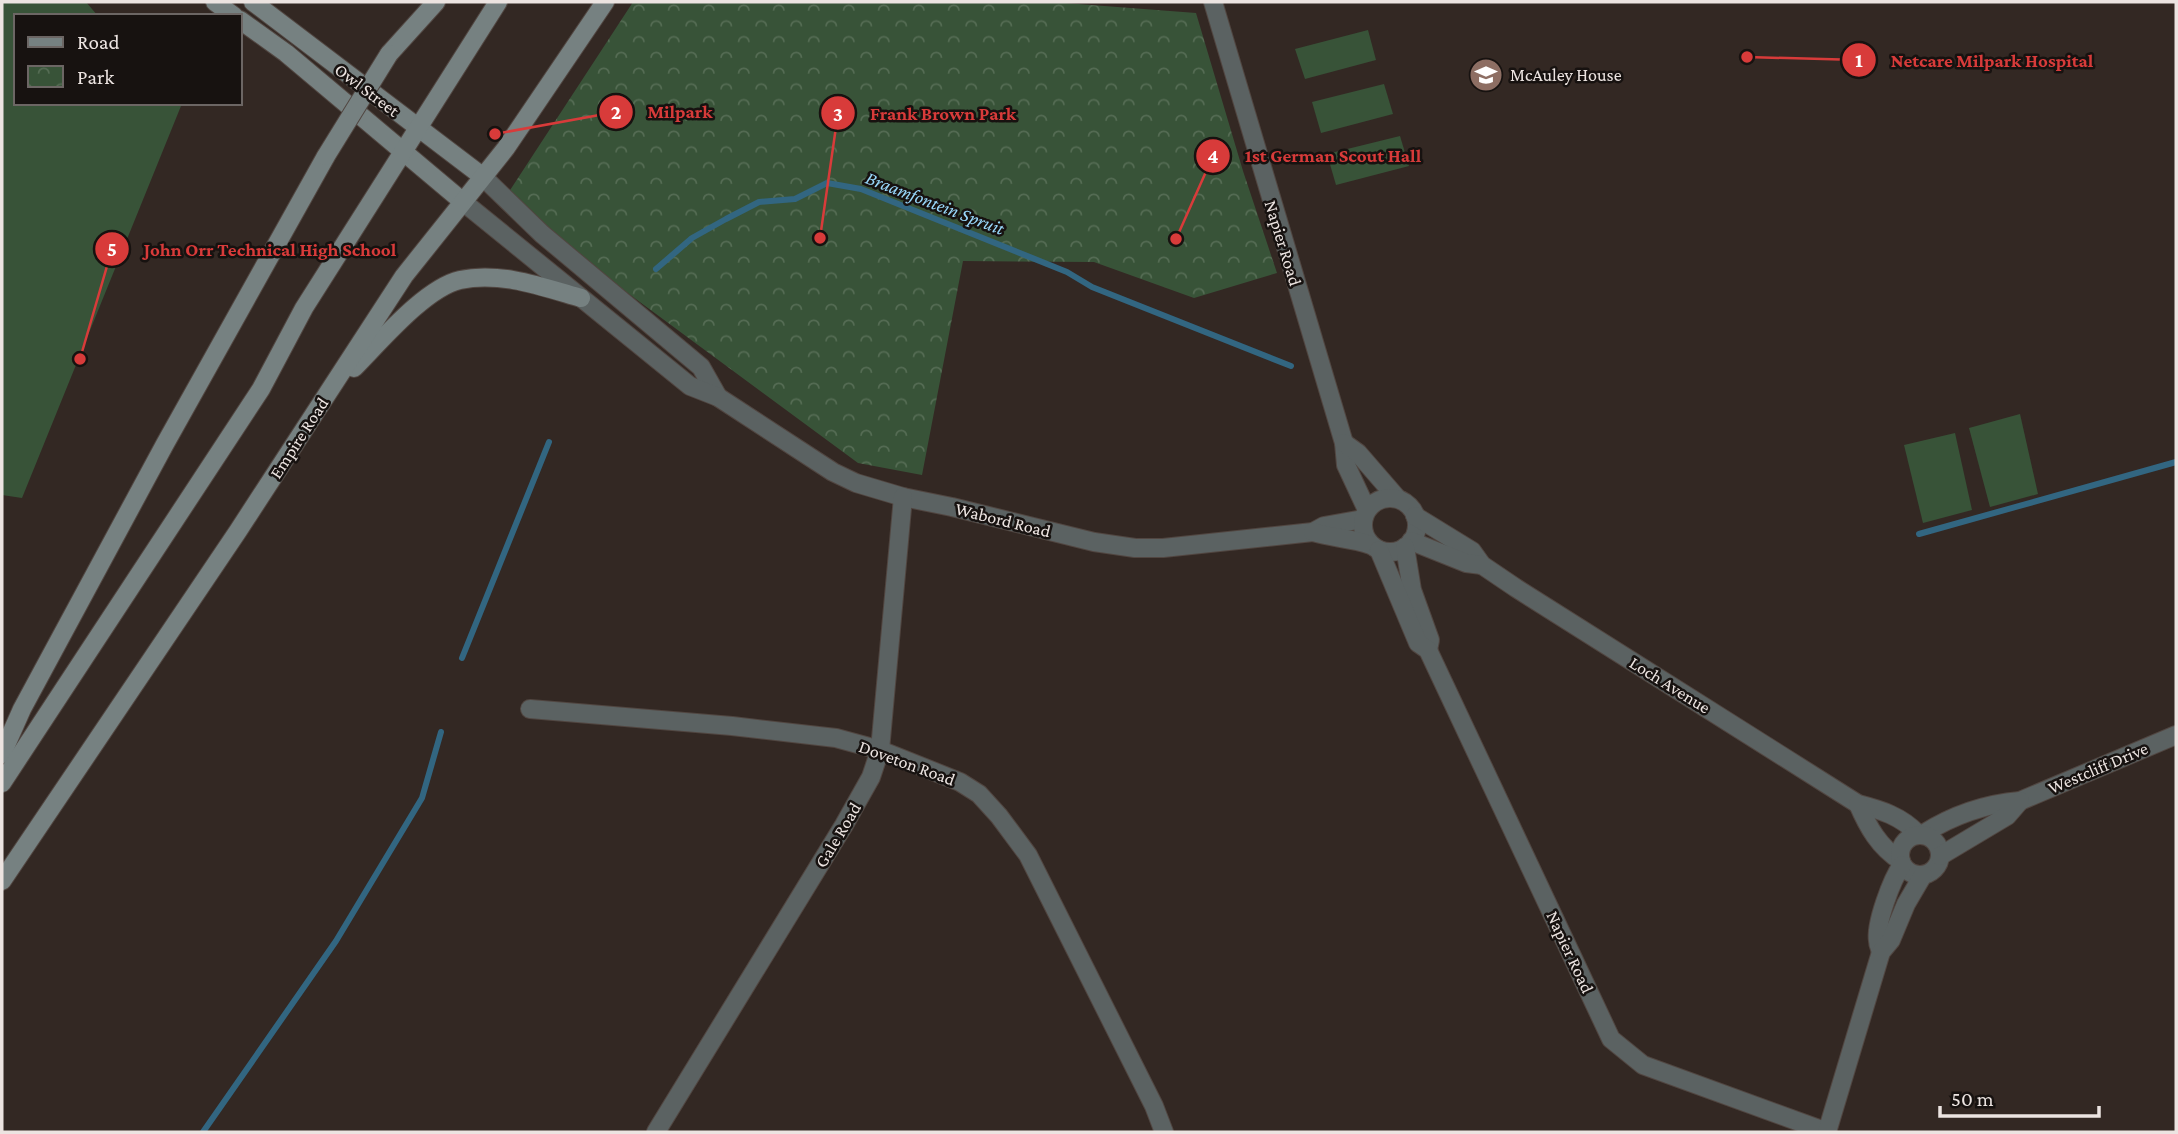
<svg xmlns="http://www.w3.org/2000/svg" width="2178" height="1134" viewBox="0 0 2178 1134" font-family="'Crimson Pro',serif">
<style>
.grass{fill:#385338}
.park{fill:url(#park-crowns)}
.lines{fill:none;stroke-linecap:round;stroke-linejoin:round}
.stream{stroke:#326681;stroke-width:6}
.street-casing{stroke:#514641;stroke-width:20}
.secondary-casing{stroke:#514641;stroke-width:20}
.street{stroke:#5b6262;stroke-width:18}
.secondary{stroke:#768181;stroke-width:18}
.secondary-bridge-casing{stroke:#514641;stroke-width:20;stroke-linecap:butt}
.secondary-bridge{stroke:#768181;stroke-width:18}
.labels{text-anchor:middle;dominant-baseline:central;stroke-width:5;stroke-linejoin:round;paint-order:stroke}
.poi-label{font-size:18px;fill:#ece4e1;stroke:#171210;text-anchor:start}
.street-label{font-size:18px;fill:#ece4e1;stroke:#171210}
.water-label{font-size:19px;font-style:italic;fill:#99d8fb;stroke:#171210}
.leader{fill:none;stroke:#d83b3a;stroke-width:2.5}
.callout-dot{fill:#d83b3a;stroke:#171210;stroke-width:2.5}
.mark-label{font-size:21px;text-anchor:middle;font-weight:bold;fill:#fff}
.callout-label{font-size:19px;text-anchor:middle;font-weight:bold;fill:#d83b3a;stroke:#171210;stroke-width:5;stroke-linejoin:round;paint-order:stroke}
</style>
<defs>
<pattern id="park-crowns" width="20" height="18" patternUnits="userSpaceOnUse" patternTransform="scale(1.75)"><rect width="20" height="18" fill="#385338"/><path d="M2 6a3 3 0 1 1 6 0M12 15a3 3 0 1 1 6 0" fill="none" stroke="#556c54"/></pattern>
</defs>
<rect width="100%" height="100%" fill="#332823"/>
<g class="grass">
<path d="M2,2H86L98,16H16V103H178L181,106L22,498L2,495Z"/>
<path d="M1368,30L1376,60L1305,79L1295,49Z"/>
<path d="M1384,84L1393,114L1321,133L1312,102Z"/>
<path d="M1400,136L1409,166L1336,185L1327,154Z"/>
<path d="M2020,414L2038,494L1990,507L1969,428Z"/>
<path d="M1955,433L1972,510L1923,523L1904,445Z"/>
</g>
<path class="park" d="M633,2H1052L1196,13L1243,171L1277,273L1194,298L1094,262L963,261L922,475L858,463L503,201Z"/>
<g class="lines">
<g class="stream">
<path d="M656,269L692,238L726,219L759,202L795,199L827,183L861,189L1067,272L1092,287L1291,366"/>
<path d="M1919,534L2176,462"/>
<path d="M462,658L549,442"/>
<path d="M203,1132L336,941L422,798L441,732"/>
</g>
<defs>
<g id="street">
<path d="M1213,2L1344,443L1346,465L1367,510"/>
<path d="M482,176L542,234L701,367L718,397"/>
<path d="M462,201L690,386L718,397L833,472L856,483L903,497L952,507L1094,542L1135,548H1163L1313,532L1324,526L1363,519"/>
<path d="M1344,443L1358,453L1397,498"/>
<circle cx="1390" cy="525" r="27"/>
<path d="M1415,516L1472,551L1482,565L1516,588L1858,804C1881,810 1901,816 1918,834"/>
<path d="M1313,532C1332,538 1352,538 1371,545"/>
<path d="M1411,541L1466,563L1482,565"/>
<path d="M1405,547L1412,590L1430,640L1428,650"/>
<path d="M1379,550L1418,643L1428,650L1611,1039L1643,1065L1827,1132"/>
<path d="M530,709L732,726L836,738L880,750L960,782L979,794L999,816L1028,855L1154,1106L1164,1132"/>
<path d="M1858,804C1868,827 1879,847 1901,861"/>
<path d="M1923,834C1953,815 1984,804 2020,801L2176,735"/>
<circle cx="1920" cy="855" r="20"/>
<path d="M1940,856L2007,816L2020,801"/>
<path d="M1881,952C1880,948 1878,945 1878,941C1875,924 1892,879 1902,865"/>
<path d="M656,1132L844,825L871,777L880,750L903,497"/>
<path d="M1827,1132L1881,952L1891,940L1906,904L1923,875"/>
</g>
<g id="secondary">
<path d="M215,2L234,16"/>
<path d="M253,2L482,176"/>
<path d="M240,20L286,53L462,201"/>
<path d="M389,54L436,2"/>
<path d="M354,368C380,342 425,288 460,280C500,271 543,287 581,298"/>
<path d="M2,754L22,709L165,444L326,156"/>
<path d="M2,783L261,389L304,308L498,2"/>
<path d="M2,881L238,531L404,276L506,148L605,2"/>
</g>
</defs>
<use href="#street" class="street-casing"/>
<use href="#secondary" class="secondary-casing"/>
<use href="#street" class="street"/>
<use href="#secondary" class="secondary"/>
<defs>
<path id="secondary-bridge" d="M326,156L389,54"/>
</defs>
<use href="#secondary-bridge" class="secondary-bridge-casing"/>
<use href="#secondary-bridge" class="secondary-bridge"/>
</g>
<defs>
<symbol id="school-disc" viewBox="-11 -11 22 22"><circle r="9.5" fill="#8d6e63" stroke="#171210"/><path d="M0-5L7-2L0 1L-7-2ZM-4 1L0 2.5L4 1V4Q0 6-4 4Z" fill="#fff"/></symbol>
</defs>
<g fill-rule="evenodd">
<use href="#school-disc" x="1467" y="56" width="38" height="38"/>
</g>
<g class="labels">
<g class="poi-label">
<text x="1510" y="75">McAuley House</text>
</g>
<g class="street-label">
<text transform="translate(367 90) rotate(37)">Owl Street</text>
<text transform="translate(1283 243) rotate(73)">Napier Road</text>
<text transform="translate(299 438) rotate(-57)">Empire Road</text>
<text transform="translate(1003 520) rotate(14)">Wabord Road</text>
<text transform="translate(1670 685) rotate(32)">Loch Avenue</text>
<text transform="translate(907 763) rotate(20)">Doveton Road</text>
<text transform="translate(2098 768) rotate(-23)">Westcliff Drive</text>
<text transform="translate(838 835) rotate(-59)">Gale Road</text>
<text transform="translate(1570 952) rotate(65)">Napier Road</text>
</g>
<g class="water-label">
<text transform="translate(935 203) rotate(21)">Braamfontein Spruit</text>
</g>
</g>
<path class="leader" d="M1747 57L1859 60M495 134L616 112M820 238L838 113M1176 239L1213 156M80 359L112 249"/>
<g class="callout-dot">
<circle cx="1747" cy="57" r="7"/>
<circle cx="495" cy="134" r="7"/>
<circle cx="820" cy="238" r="7"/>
<circle cx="1176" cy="239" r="7"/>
<circle cx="80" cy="359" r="7"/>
<circle cx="1859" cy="60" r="18"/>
<circle cx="616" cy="112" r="18"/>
<circle cx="838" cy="113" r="18"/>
<circle cx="1213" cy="156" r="18"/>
<circle cx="112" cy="249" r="18"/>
</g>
<g class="mark-label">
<text x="1859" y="67">1</text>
<text x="616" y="119">2</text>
<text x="838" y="121">3</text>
<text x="1213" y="163">4</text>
<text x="112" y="256">5</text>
</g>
<g class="callout-label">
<text x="1992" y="67">Netcare Milpark Hospital</text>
<text x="680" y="118">Milpark</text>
<text x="943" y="120">Frank Brown Park</text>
<text x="1333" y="162">1st German Scout Hall</text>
<text x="270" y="256">John Orr Technical High School</text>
</g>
<rect width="2178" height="1134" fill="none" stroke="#ece4e1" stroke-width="7"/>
<rect x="14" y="14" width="228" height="91" fill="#171210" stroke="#6c6664" stroke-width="2"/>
<rect x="28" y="37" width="35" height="10" fill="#768181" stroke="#6c6664" stroke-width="2"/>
<text x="77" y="49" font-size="21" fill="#ece4e1">Road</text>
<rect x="28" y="66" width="35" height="21" fill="url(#park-crowns)" stroke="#6c6664" stroke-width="2"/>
<text x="77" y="84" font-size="21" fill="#ece4e1">Park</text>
<path d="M1940 1106v10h159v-10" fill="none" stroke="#ece4e1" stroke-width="3.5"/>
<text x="1951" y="1106" font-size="21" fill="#ece4e1" stroke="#171210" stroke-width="5" paint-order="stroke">50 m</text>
</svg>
